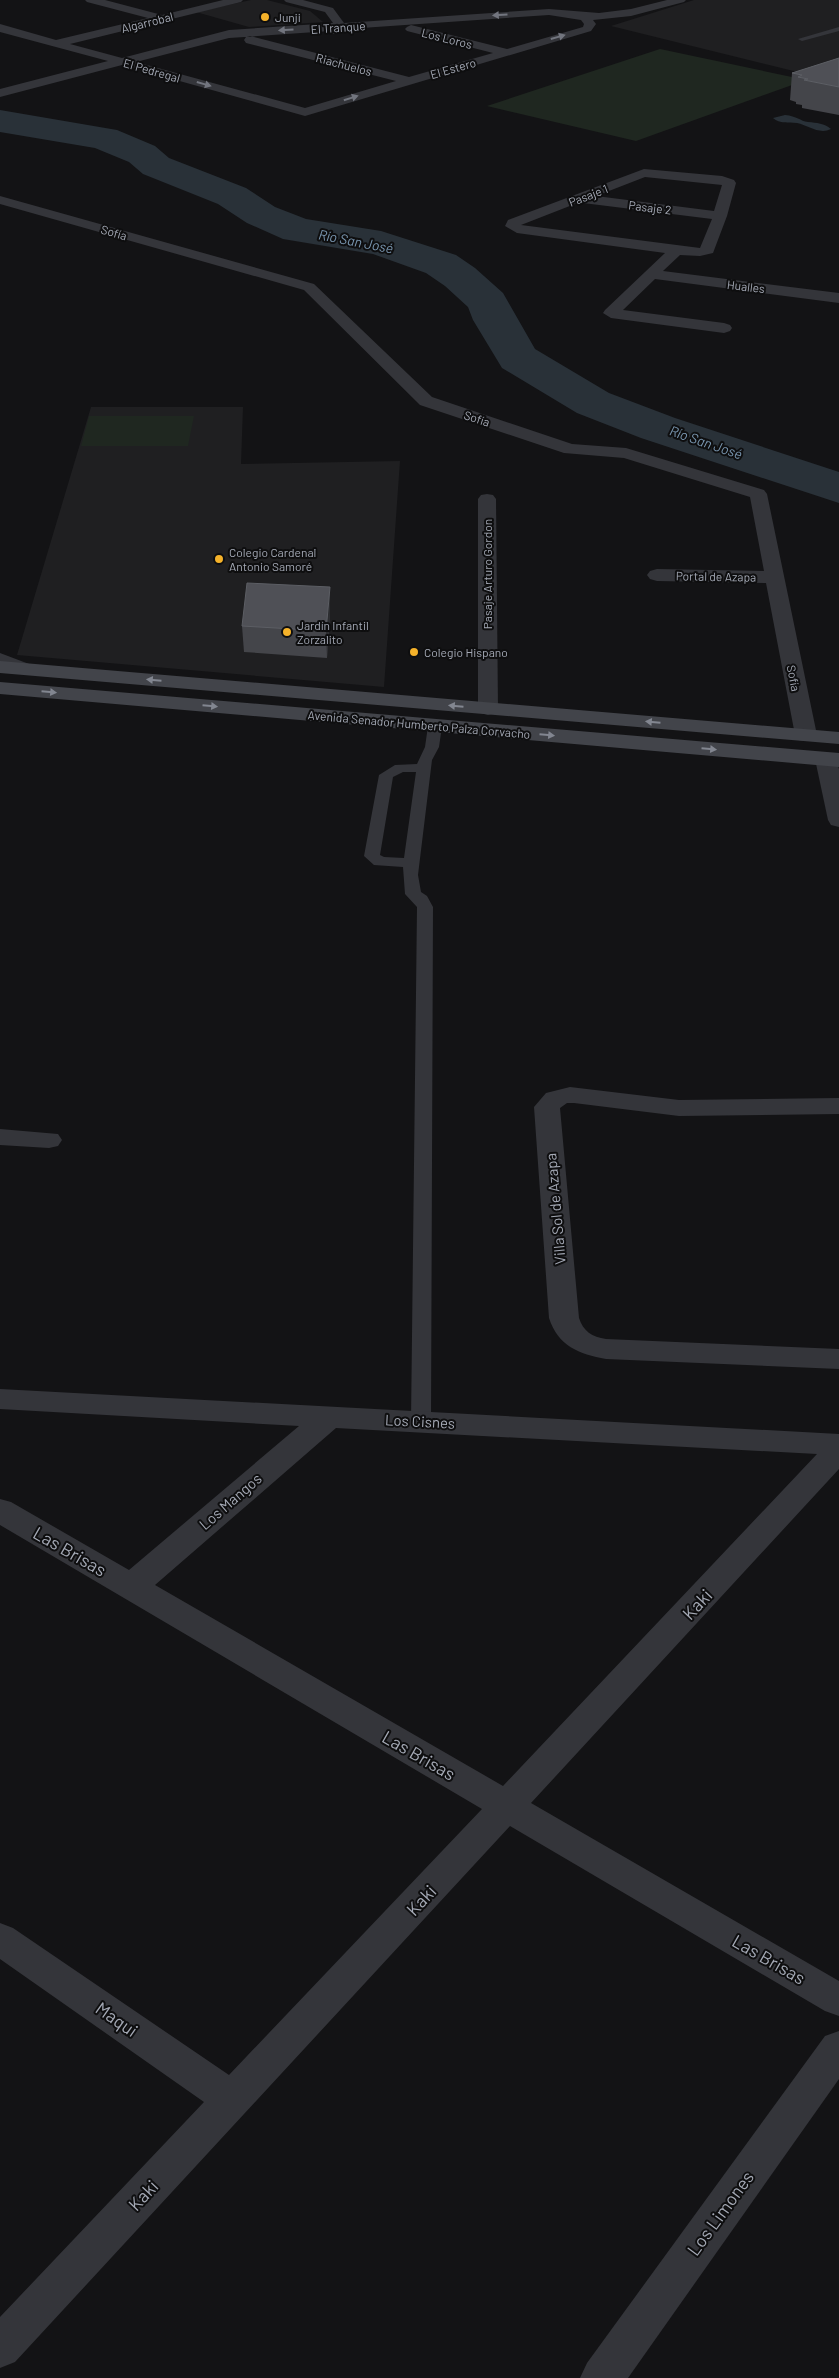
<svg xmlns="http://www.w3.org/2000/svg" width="839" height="2378" viewBox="0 0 839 2378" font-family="Barlow,sans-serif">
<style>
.built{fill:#1f1f21}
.green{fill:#1f2720}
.water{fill:#293138}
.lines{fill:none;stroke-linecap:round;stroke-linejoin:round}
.river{fill:#293138;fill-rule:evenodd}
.lane{fill:#34353a;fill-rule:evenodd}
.street{fill:#34353a;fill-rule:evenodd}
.secondary{fill:#42444a;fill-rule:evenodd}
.wall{fill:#44454a}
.shaded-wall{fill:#2c2d30}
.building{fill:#4f5056;stroke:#5c5e64}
.oneway{fill:#72757e}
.oneway2{fill:#828690}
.poi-dot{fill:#f5b22a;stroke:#0e0e0f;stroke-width:2}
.labels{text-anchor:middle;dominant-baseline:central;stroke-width:4;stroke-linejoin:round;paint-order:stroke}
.far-poi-label{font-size:12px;fill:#a4a9b5;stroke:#0e0e0f;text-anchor:start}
.far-street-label{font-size:12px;fill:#a4a9b5;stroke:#0e0e0f}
.far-water-label{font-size:14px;font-style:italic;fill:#7a97b1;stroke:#0e0e0f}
.street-label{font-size:15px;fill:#a4a9b5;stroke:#0e0e0f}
.near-street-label{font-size:18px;fill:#a4a9b5;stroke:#0e0e0f}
</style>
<rect width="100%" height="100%" fill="#131315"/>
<g class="built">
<path d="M251,0H267L310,11L323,22L249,27L196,12Z"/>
<path d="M694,0H839V70L818,77L611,26Z"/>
<path d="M91,407H243L241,464L400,461L384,687L17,655Z"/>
</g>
<g class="green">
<path d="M660,49L806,80L636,141L487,106Z"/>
<path d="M89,416H194L188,446H81Z"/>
</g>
<path class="water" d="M785,115C797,116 800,121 808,122C817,123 824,123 831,129C819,135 808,125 797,123C788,122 780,124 773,118Z"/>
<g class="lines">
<path class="river" d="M0,110L117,130L155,146L169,158L246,188L275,207L306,219L381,231L456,255L475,268L503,293L535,349L609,393L675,418L839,472V503L641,438L577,413L502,368L473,320L468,307L445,286L426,273L373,254L283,239L247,223L218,204L143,174L129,162L95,148L0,132Z"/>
<g class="lane">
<path d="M839,27V31L802,41L798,39Z"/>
<path d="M0,653L37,667L39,670L32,674L0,662Z"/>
<path d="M435,722L442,726L439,747L432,760L418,875L421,892L427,896L433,907L431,1421L428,1426L421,1428L414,1426L411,1421L417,907L405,894L403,867L374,865L364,856L379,775L395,765L417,764L425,747L428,726ZM403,772H416L404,858L384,857L380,855L393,777Z"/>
</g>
<g class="street">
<path d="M85,0H105L162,15L223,0H243L241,2L70,44L122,58L229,30L333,23L325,12L286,2L284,0H303L333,8L344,23L549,9L599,13L631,9L667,0H686L684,2L631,16L593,20L596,24L591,31L305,116L122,65L0,97V89L108,61L0,32V24L56,40L148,18L87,2ZM549,15L581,20L584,24L583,27L507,49L411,25L407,27L405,29L407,31L493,53L409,77L250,36L246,37L244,40L246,43L396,81L305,108L136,62L229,38L330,31L331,34L345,33L347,29Z"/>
<path d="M644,169L722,176L734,180L736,183L727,216L713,253L700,256L680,255L663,271L839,293V303L655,279L623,310L724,323L730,325L732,328L730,331L724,333L611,318L603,313L605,310L665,253L517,233L505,226L508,220ZM645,177L722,185L714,211L596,196ZM580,202L583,203L712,219L700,248L521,225Z"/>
<path d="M0,196L314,284L432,397L572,444L626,448L764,490L767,494L817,735L814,740L806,741L798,740L795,735L766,583L657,581L650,579L647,575L650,571L657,569L764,571L750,497L624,458L564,453L420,405L304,290L0,204Z"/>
<path d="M487,494L493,495L496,499L498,709L495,713L488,715L481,713L478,709V499L481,495Z"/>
<path d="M826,753L834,754L839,769V827L831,825L828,820L815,759L818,754Z"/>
<path d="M570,1087L679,1100L839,1098V1114L679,1116L574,1103H567L560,1108L579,1318C583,1331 592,1337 606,1339L839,1349V1369L606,1359C579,1354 558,1346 549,1318L534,1107L546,1093Z"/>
<path d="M0,1129L58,1134L62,1140L58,1146L49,1148L0,1145Z"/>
<path d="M0,1389L839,1434V1469L531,1803L839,1981V2016L825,2011L510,1826L15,2362L0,2368V2317L204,2102L0,1959V1923L13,1928L229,2075L482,1809L0,1525V1499L11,1502L129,1570L299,1426L0,1409ZM336,1428L817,1454L503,1786L155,1585Z"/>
<path d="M839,2031V2079L628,2378H580L587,2363L825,2036Z"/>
</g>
<g class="secondary">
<path d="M0,661L839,732V744L0,673Z"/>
<path d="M0,682L839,753V767L0,694Z"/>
</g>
</g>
<g class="wall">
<path d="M839,58V115L802,108V105L796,104V102L790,100L792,73Z"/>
<path d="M330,613L327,658L244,652L242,626Z"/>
</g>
<path class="shaded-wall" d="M330,587V613L327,658L326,631Z"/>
<g class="building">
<path d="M839,58V87L804,80L808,79L798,77L802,75L792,73Z"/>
<path d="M247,583L330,587L326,631L242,626Z"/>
</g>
<defs><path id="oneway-solid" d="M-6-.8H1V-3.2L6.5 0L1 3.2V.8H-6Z" transform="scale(1.25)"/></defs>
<g class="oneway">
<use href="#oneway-solid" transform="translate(500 15) rotate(176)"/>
<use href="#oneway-solid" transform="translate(286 30) rotate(176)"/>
<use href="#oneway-solid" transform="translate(558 37) rotate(-16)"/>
<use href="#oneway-solid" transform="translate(204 84) rotate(16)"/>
<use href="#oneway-solid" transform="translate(351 98) rotate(-17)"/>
</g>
<g class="oneway2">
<use href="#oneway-solid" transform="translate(154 680) rotate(-175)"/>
<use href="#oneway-solid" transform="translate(49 692) rotate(5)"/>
<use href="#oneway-solid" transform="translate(210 706) rotate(5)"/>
<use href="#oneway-solid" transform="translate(456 706) rotate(-175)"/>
<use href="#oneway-solid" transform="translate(653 722) rotate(-175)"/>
<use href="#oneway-solid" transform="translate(547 735) rotate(5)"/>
<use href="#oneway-solid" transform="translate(709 749) rotate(5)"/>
</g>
<g class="poi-dot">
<circle cx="265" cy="17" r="5"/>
<circle cx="219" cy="559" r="5"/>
<circle cx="287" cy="632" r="5"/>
<circle cx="414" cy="652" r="5"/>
</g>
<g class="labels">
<g class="far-poi-label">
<text x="275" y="17">Junji</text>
<text x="229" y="552">Colegio Cardenal<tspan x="229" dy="14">Antonio Samoré</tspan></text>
<text x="297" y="625">Jardín Infantil<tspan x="297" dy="14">Zorzalito</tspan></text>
<text x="424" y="652">Colegio Hispano</text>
</g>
<g class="far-street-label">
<text transform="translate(147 22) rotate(-14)">Algarrobal</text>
<text transform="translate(338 27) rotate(-4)">El Tranque</text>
<text transform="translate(447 38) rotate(14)">Los Loros</text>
<text transform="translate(344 64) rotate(15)">Riachuelos</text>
<text transform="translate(453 68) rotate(-16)">El Estero</text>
<text transform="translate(152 70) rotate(16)">El Pedregal</text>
<text transform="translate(588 195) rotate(-21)">Pasaje 1</text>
<text transform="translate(650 207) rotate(7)">Pasaje 2</text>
<text transform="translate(114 232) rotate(16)">Sofía</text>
<text transform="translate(746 286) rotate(7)">Hualles</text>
<text transform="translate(477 418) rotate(18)">Sofía</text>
<text transform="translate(487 574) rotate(-90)">Pasaje Arturo Gordon</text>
<text transform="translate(716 576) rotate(1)">Portal de Azapa</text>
<text transform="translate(794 678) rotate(79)">Sofía</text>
<text transform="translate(419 724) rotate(5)">Avenida Senador Humberto Palza Corvacho</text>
</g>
<g class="far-water-label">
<text transform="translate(356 241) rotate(11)">Río San José</text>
<text transform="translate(706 442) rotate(19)">Río San José</text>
</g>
<g class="street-label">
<text transform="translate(555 1209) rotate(-95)">Villa Sol de Azapa</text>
<text transform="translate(420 1421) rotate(3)">Los Cisnes</text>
<text transform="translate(230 1501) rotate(-41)">Los Mangos</text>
</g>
<g class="near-street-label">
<text transform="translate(70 1551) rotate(30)">Las Brisas</text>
<text transform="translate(697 1604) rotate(-47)">Kaki</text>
<text transform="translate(419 1755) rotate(30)">Las Brisas</text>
<text transform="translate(421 1900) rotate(-47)">Kaki</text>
<text transform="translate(769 1959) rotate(30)">Las Brisas</text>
<text transform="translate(117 2019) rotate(35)">Maqui</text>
<text transform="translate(143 2195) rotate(-47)">Kaki</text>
<text transform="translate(720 2213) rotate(-54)">Los Limones</text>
</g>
</g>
</svg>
